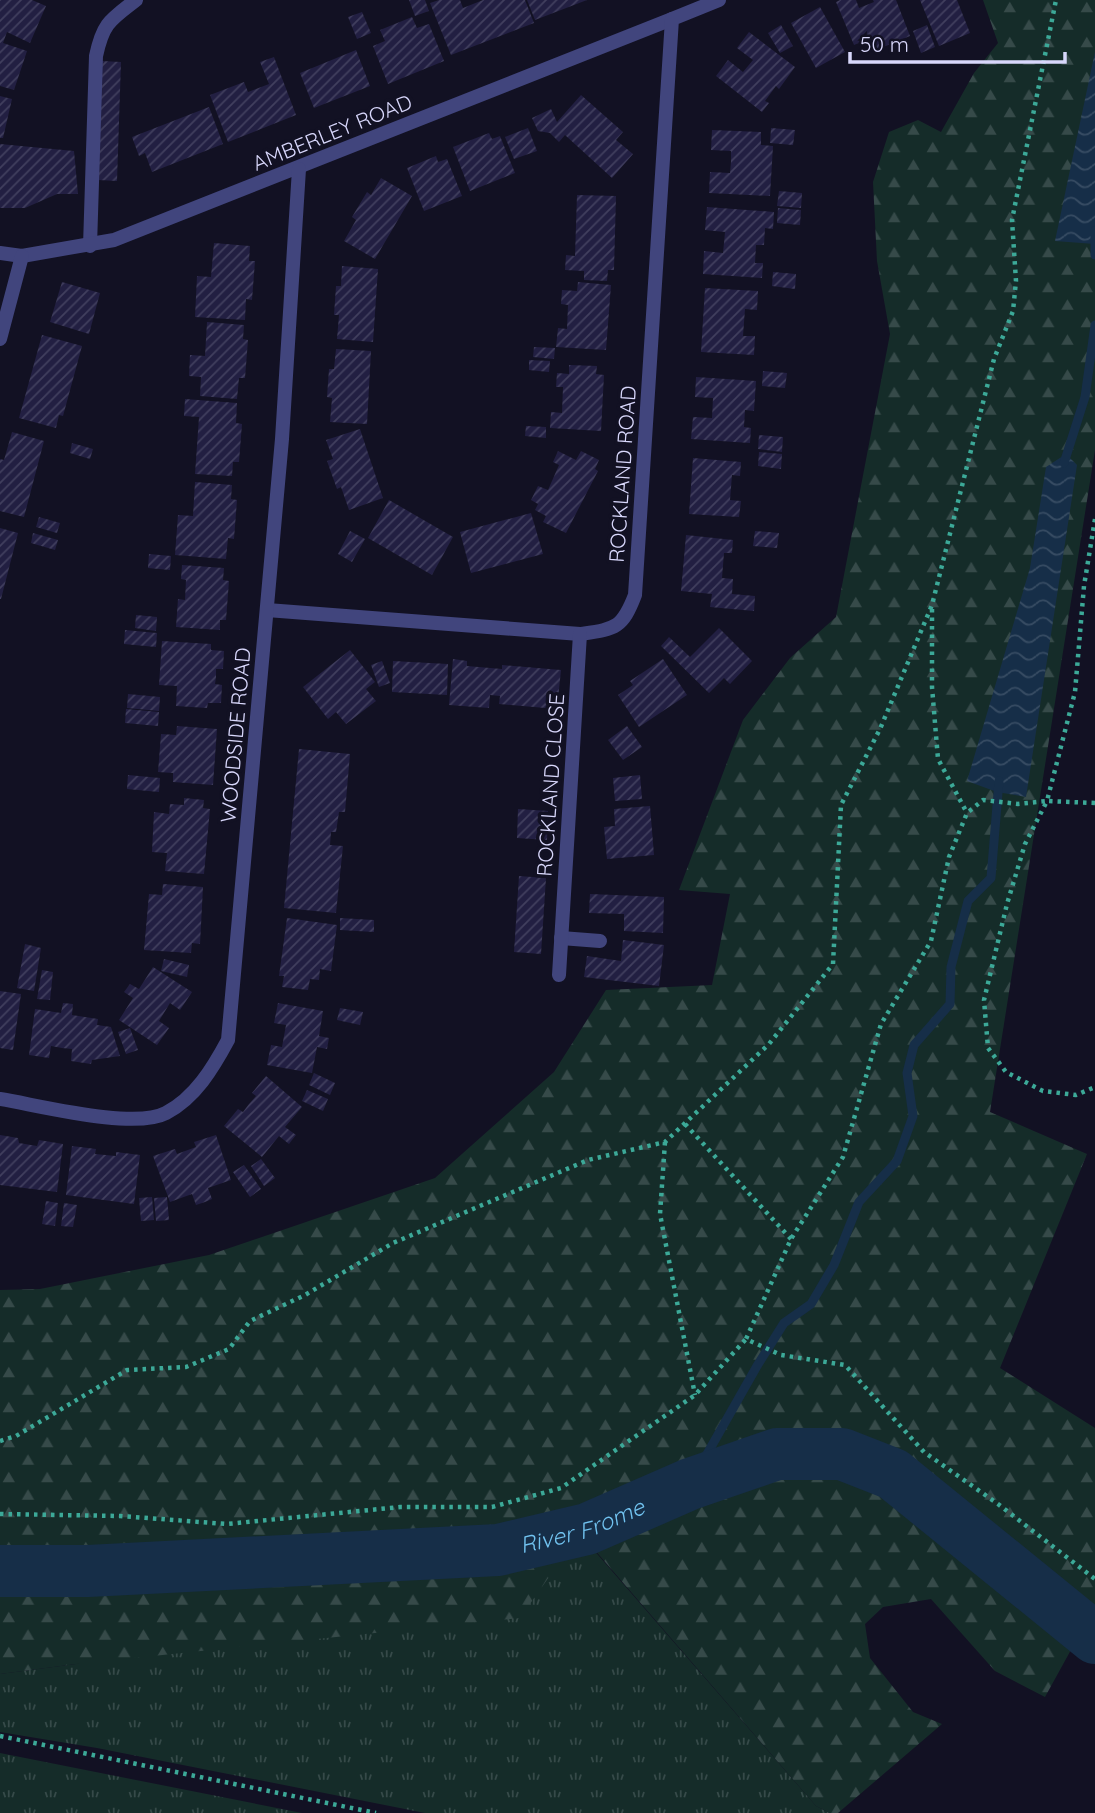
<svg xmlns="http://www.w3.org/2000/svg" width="1095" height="1813" viewBox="0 0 1095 1813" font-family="Quicksand,sans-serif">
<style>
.grass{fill:url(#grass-tufts)}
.forest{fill:url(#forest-firs)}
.water{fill:url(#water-waves)}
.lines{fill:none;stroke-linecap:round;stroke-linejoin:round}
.stream{stroke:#162e48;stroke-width:9}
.river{stroke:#162e48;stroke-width:52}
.building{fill:url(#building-hatch)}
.path{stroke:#3ca998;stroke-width:4.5;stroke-dasharray:3.5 5;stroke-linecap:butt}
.lane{stroke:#41457d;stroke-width:14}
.street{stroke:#41457d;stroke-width:14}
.labels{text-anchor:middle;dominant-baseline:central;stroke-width:7;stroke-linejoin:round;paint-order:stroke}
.street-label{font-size:21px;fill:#d8d7fb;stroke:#121123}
.water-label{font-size:23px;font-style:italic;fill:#71c2ef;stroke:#121123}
</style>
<defs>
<pattern id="grass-tufts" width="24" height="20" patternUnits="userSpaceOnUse" patternTransform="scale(1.75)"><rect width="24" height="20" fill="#152c29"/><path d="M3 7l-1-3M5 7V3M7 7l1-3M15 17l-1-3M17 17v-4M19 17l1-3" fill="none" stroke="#364a49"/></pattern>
<pattern id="forest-firs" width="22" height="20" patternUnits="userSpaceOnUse" patternTransform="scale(1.75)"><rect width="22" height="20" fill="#152c29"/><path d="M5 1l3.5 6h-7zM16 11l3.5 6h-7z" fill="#364a49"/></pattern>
<pattern id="water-waves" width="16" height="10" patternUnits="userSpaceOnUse" patternTransform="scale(1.75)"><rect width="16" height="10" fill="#162e48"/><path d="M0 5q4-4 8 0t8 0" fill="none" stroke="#374c63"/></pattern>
<pattern id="building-hatch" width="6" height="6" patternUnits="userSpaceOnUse" patternTransform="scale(1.75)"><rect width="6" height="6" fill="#221f42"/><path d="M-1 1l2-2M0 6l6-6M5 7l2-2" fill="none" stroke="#413f5e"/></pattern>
</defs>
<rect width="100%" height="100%" fill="#121123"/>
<g class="grass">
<path d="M579,1533L816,1806L830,1813H425L97,1748L0,1732V1674L76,1664Z"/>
<path d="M0,1753L302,1813H0Z"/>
</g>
<path class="forest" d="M983,0H1095V450L990,1112L1087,1154L1000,1368L1095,1428V1662L1072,1648L1045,1697L995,1671L931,1599L883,1607L865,1624L870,1658L913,1712L942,1724L838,1813H830L816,1806L580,1533L520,1618L76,1664L0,1674V1290L40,1289L209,1255L435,1178L554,1072L606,990L712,985L730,894L679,890L743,720L790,658L836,617L890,334L877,261L873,182L889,132L918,120L941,132L974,73L998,43Z"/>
<g class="water">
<path d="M1095,52V244L1055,241Z"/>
<path d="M1066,454L1077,465L1026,797L997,792L967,781L1030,568L1046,467Z"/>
</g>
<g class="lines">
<g class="stream">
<path d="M1095,231V255"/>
<path d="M1064,463L1085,397L1095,325"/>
<path d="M690,1484L757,1366L784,1323L811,1304L834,1265L859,1202L897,1161L913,1116L907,1073L914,1045L950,1004L951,967L968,901L991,878L999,781"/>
</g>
<path class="river" id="s1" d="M0,1571H88L498,1550L587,1529L690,1484L777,1454H842L893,1474L1095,1638"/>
</g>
<g class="building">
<path d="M0,0H32L46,6L30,43L7,32L3,43L27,51L14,90L0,86Z"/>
<path d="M409,0H425L429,11L415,16Z"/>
<path d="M439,0H460L463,8L483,0H525L534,23L451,55L430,3Z"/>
<path d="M527,0H587L535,20Z"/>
<path d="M840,0H856L859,8L874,2L873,0H896L910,36L876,50L871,38L854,45L836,2Z"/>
<path d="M920,0H957L970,33L939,46Z"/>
<path d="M820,7L845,52L816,68L791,23Z"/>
<path d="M362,12L371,33L357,39L348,17Z"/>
<path d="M412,17L417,28L429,24L444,61L388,84L373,46L385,41L380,30Z"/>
<path d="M781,25L793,46L780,53L768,33Z"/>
<path d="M927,25L935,47L921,53L913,31Z"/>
<path d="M749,32L795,67L779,89L776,86L765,101L769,103L762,112L716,76L728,60L743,72L753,60L737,48Z"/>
<path d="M356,50L370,86L314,108L300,73Z"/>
<path d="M274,57L296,115L228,142L210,95L244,82L248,92L269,84L260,62Z"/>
<path d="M102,61L121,62L117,181L98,180Z"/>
<path d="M581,95L623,132L616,140L633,154L612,178L565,135L559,142L550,133L538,131L532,118L551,109L557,122Z"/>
<path d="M0,96L12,99L3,138H0Z"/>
<path d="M209,107L223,144L152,172L145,153L139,156L132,137Z"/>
<path d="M528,128L537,151L514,159L505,137Z"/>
<path d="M771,128L795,130L793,145L770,143Z"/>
<path d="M712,130L761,132V145L773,146L770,196L709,193L710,172L730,173L731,162V151L711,150Z"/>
<path d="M489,133L492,139L500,136L515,173L470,191L453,147Z"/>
<path d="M0,144L74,151L78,194H57L25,208H0Z"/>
<path d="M436,156L438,162L447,159L462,196L424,211L407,168Z"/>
<path d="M381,178L412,196L375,259L344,241L356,220L352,217L367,192L371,195Z"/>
<path d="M779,191L802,193L801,208L777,206Z"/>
<path d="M577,195L616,196L614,270H608L607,281L584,280V271L565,270L566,255L575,256Z"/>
<path d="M707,207L774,212L773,229L765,228L764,245H756L755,263H763L762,278L703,274L704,251L723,253L724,243L725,232L705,230Z"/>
<path d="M778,208L801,210L800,225L777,223Z"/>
<path d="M214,243L250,246L249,261H255L252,300L246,299L245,320L195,317L197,276L211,277Z"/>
<path d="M342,266L378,269L373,342L337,339L339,315H334L336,286H341Z"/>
<path d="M773,272L796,274L795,289L772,286Z"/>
<path d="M62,282L100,293L89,334L50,322Z"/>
<path d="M578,282L611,285L606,350L556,347L558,328L567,329L568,305L561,304L562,290L577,291Z"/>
<path d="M705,288L758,291L757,310L745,309L743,336H755L754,355L701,352Z"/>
<path d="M207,322L244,325L243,339L248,340L245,378H239L237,399L200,396L201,377L189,376L190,355L205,356Z"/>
<path d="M42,335L82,346L63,416L59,415L56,428L19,418Z"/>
<path d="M534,347L555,348L554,359L533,357Z"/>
<path d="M336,349L371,351L367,424L330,422L332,398L327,397L329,369H334Z"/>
<path d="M529,360L550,361L549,372L529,370Z"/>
<path d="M569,365L597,366L596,374L604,375L601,431L550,428L551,412L562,413L563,387H556L557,373L569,374Z"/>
<path d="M763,371L787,373L785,388L762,386Z"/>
<path d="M696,377L756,381L754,411L745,410L744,427L751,428L750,443L691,439L693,417L712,418L713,398L695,397Z"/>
<path d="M185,399L237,403L236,423L242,424L239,462H233L232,476L195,474L199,417L184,416Z"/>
<path d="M526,426L546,427V438L525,436Z"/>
<path d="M360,429L383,498L349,510L341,487L337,489L327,461L333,459L326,440Z"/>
<path d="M12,432L44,441L24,517L0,511V459L4,460Z"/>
<path d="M759,435L783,437L782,452L758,449Z"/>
<path d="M72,443L93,449L90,459L70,453Z"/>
<path d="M558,451L576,460L581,451L599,460L595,469L598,471L566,533L543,522L546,516L535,510L538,504L531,500L538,486L548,490L559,465L553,462Z"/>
<path d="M759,452L782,454L781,469L758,466Z"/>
<path d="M693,458L741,462L740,476L732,475L730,500L741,501L739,517L689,514Z"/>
<path d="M195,482L232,485L231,499L237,500L234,539L228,538L226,559L175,555L178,515L193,516Z"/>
<path d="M389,500L453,537L432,575L368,538Z"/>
<path d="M531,513L543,554L471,573L460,532Z"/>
<path d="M39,517L60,523L57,533L36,527Z"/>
<path d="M0,528L18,533L1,599H0Z"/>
<path d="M350,531L365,539L352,562L338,554Z"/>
<path d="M755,531L779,533L777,548L753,546Z"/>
<path d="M33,533L58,540L55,550L31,543Z"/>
<path d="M686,535L733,540L732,553H724L722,578L733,579L732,594L755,596L754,611L710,607L712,594L681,591Z"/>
<path d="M149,554L171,556L170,570L148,568Z"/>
<path d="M182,565L224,568L223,580L229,581L226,620H220V630L176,627L178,599L185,600L186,580L181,579Z"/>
<path d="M136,615L157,617L156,631L135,628Z"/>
<path d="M719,628L752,661L730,684L724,678L709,693L661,646L669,637L690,657Z"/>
<path d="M125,630L157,633L156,647L124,644Z"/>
<path d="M162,641L211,644V650L224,651L223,669H216V677L215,684L222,685L221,703H208L207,708L176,706L177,686L159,685Z"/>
<path d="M350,650L375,682L366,689L376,701L346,724L336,712L328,719L303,687Z"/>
<path d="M453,659L467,661V666L502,669V665L561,670L557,709L499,704L500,696L490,695L489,708L449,705Z"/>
<path d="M663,659L687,695L639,727L618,695L633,685L630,681Z"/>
<path d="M382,661L390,683L379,687L371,665Z"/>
<path d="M393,661L448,664L447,695L392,692Z"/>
<path d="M128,694L160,697L159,711L127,708Z"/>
<path d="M126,709L159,712L158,726L125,723Z"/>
<path d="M177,726L217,729L213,785L173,782V773L158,772L161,734L176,735Z"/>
<path d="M627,726L642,747L623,760L608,740Z"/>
<path d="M299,749L350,754L345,812H339L336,832H331L330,845L343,846L336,913L284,908Z"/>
<path d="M128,775L160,778L159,792L127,789Z"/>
<path d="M640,775L642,799L615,801L613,778Z"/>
<path d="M184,798L204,800L203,808L210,809L204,874L165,871L167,853L152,852L154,812L169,814L170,804L184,805Z"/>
<path d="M650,806L654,855L607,859L604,827L615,826L614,809Z"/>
<path d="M518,809L548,811L547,840L517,838Z"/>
<path d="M519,876L546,878L541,954L514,952Z"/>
<path d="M163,884L203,887L200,944L192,943L191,953L144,950L149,894L162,895Z"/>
<path d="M590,894L664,897L663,933L624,931V914L589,913Z"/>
<path d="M287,918L337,925L331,971L320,969L319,980L310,979L308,990L282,987L284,976H279Z"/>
<path d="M340,918L374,920V932L340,930Z"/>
<path d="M623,940L664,945L659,986L584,977L587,956L621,961Z"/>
<path d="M25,944L41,948L34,991L17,988Z"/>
<path d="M164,959L189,965L187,977L161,971Z"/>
<path d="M153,967L192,992L180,1010L170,1003L159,1021L169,1028L157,1045L119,1020L133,998L124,992L130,984L139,989Z"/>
<path d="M42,970L53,972L50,1000L37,999Z"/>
<path d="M0,991L21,994L13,1050L0,1048Z"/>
<path d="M63,1003L73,1004L72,1015L98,1019L97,1025L111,1027L120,1056L92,1060L91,1064L71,1061L72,1049L62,1048L51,1046L49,1058L29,1055L35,1009L61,1013Z"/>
<path d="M278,1003L323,1011L319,1036L329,1038L327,1049L317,1047L312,1073L267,1065L271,1045L282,1047L286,1025L274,1023Z"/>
<path d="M340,1008L363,1012L360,1025L337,1020Z"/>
<path d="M130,1028L138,1050L126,1054L118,1032Z"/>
<path d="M314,1073L335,1083L330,1095L309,1085Z"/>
<path d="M266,1076L302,1107L285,1127L296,1135L292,1140L289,1144L279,1136L262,1157L224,1126L238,1109L243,1112L249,1104L256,1096L252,1093Z"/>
<path d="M307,1090L328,1099L323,1111L302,1101Z"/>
<path d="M0,1135L18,1138L19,1143L37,1146L39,1140L63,1144L57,1192L0,1185Z"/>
<path d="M216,1135L231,1180L208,1188L212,1199L205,1202L196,1205L192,1194L170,1202L153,1156L175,1149L177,1154L196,1147L194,1142Z"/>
<path d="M72,1146L96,1149L95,1154L116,1156V1152L140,1155L134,1204L66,1195Z"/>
<path d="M261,1159L275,1178L264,1186L251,1166Z"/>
<path d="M244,1165L261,1189L250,1197L233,1172Z"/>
<path d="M152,1197L154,1220L141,1221L139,1198Z"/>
<path d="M167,1197L169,1220L156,1221L154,1198Z"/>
<path d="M46,1201L58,1203L55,1226L42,1224Z"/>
<path d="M64,1203L77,1205L73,1227L61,1226Z"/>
</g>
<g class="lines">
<g class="path">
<path d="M1095,519L1084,586L1075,692L1047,801L1018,804L983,800L967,813L949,857L931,941L881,1024L843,1157L791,1239L746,1339L781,1355L845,1365L924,1452L998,1504L1095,1579"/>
<path d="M932,609V687L938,759L967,813"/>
<path d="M1095,803L1047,801L1025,844L1007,904L984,1000L988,1048L1006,1072L1043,1091L1076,1095L1095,1087"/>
<path d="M685,1124L791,1239"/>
<path d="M665,1142L660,1214L695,1395"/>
<path d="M0,1441L16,1436L127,1370L186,1367L229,1349L250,1321L305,1295L393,1243L588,1160L665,1142L769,1044L833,964L841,805L880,729L932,605L994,359L1013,311L1016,281L1012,220L1056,0"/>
<path d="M0,1514L120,1516L227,1524L400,1507H492L561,1488L695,1395L746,1339"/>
<path d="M0,1736L376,1813"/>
</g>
<path class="lane" d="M90,246L96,56C103,23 110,20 136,0"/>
<g class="street">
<path d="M0,253L22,256L114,240L672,19"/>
<path d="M0,339L22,256"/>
<path d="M267,610L580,634C615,629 622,629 635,595L672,19L719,0"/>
<path d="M561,938L600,941"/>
<path d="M559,975L580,634"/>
<path d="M0,1099C38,1105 134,1130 166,1113C195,1098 213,1068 228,1040L282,439L299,169"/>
</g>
</g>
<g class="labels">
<g class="street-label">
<text transform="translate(332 132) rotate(-22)">AMBERLEY ROAD</text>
<text transform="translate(622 474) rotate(-86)">ROCKLAND ROAD</text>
<text transform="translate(235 735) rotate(-85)">WOODSIDE ROAD</text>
<text transform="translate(550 785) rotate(-86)">ROCKLAND CLOSE</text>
</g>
<g class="water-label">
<text stroke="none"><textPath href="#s1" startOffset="586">River Frome</textPath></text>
</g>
</g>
<path d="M850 52v10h215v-10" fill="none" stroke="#d8d7fb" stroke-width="3.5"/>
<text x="860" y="52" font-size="21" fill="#d8d7fb" stroke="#121123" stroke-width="5" paint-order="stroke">50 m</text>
</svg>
